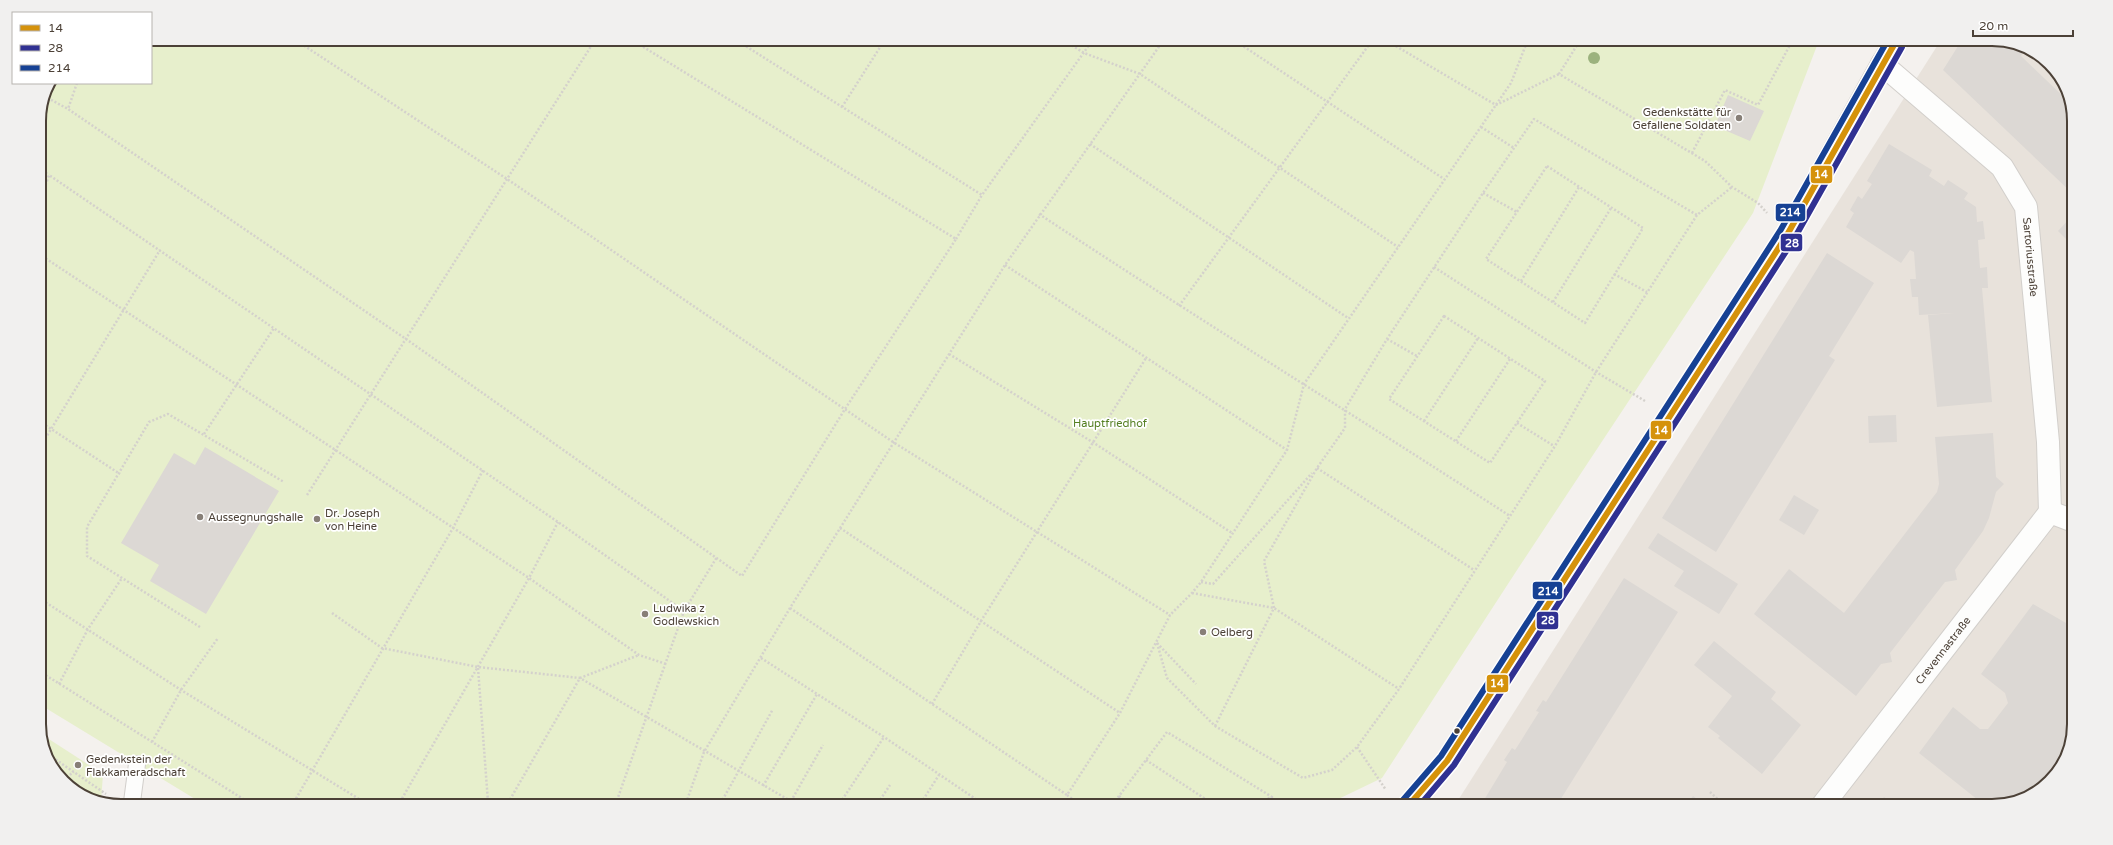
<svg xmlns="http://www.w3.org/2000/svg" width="2113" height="845" viewBox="0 0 2113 845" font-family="'Varela Round',sans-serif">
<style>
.residential{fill:#e8e2db}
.green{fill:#e7efcc}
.building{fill:#dcd8d4}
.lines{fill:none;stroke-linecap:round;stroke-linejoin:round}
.service-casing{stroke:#d2cfcb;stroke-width:18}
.minor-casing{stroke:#d2cfcb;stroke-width:24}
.path{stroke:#d4d1cc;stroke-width:2.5;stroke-dasharray:2 2;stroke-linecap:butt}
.service{stroke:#fdfdfc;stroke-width:16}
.minor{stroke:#fdfdfc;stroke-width:22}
.bus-1-casing{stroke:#fff;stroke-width:9}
.bus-2-casing{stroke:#fff;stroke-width:9}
.bus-3-casing{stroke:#fff;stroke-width:9}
.bus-1{stroke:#d5920b;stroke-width:6}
.bus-2{stroke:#303192;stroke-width:6}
.bus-3{stroke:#164194;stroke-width:6}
.tree{fill:#9cb27e}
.poi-dot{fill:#877f77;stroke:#fff;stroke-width:1.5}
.bus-dot{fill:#4c4137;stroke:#fff;stroke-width:1.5}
.labels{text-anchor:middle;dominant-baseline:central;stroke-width:3.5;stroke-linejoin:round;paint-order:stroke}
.poi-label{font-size:11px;fill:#4c4137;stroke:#fff;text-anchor:start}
.street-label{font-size:11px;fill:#4c4137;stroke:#fff}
.park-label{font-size:11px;fill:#547f22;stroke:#fff}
.rim{fill:none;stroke:#4c4137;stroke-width:2}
.line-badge{stroke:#fff;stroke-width:1.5}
.badge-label{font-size:11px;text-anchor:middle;font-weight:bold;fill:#fff}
</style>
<rect width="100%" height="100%" fill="#f4f1ee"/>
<path class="residential" d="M1939,43H2018L2057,71L2074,116L2070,750L2042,789L1992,806L1455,805Z"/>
<g class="green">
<path d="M151,39L1818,43L1753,213L1519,567L1382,778L1328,804L200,802L39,704V116L49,83H151Z"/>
<path d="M41,734L103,774L101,802H95L56,774Z"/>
</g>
<g class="building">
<path d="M1960,43H2018L2025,48L2021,56L2069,102L2074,116L2073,194L1943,70Z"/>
<path d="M1728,95L1764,111L1750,141L1715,126Z"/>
<path d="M1889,144L1932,170L1929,176L1944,186L1948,180L1968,193L1964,199L1976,207L1977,222L1983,221L1985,239L1978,240L1980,268L1987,267L1988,288H1982L1992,402L1937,407L1928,315L1954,313L1919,315L1918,297H1912L1910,279H1916L1914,252L1910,250L1901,263L1846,227L1854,213L1850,210L1858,196L1862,199L1872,184L1867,181Z"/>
<path d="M2073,215V246L2058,231Z"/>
<path d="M1827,253L1874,283L1829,356L1835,360L1716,552L1662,518Z"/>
<path d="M1896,415L1897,442L1869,443L1868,416Z"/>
<path d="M1993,433L1996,477L2004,484L1996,492L1989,518L1983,531L1955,570L1957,580L1945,582L1890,653L1892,662L1881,664L1856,696L1754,614L1789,569L1844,613L1937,492L1939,484L1935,437Z"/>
<path d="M205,447L279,491L206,614L150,581L159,565L121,543L174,453L195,465Z"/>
<path d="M1794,495L1819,510L1804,535L1779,520Z"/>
<path d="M1658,533L1738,584L1719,614L1674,586L1684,571L1648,548Z"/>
<path d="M1624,578L1678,612L1557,805H1481L1507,762L1504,760L1512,748L1515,750L1517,747L1539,712L1536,711L1543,700L1546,702Z"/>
<path d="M2033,604L2066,623L2070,750L2042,789L2014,798L1978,800L1919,753L1953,707L1980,729H1988L2008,703L2005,693L1981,674Z"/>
<path d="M1714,641L1776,692L1771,699L1801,725L1762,774L1718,738L1720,736L1708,727L1732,696L1694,665Z"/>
<path d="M1693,796L1705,805H1686Z"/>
<path d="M1884,797L1895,806H1876Z"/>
</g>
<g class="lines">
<defs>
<path id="service" d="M132,802L137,764"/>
<g id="minor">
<path id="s1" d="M1882,64L2002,167L2026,207L2048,442L2050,512"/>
<path d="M2050,512L2071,520"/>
<path d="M1409,805L1447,761L1787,235L1882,64L1895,43"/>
<path id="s2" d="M1822,806L2050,512"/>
</g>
</defs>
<use href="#service" class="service-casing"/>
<use href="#minor" class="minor-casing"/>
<g class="path">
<path d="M294,39L507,179L893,442L1170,615"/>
<path d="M736,40L982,195L1092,41"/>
<path d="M1065,41L1084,53L1140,74L1398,247"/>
<path d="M1237,42L1444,179"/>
<path d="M1389,42L1496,105L1559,74"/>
<path d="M1579,42L1559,74L1705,161L1732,187L1758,203L1767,213"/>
<path d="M77,83L68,109L406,339L742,576L845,409L956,239L632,40"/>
<path d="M44,96L68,109"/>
<path d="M842,107L884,41"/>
<path d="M1481,127L1514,148"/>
<path d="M1090,144L1348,318"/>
<path d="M1692,153L1725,90L1758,105L1791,43"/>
<path d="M1547,166L1643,228L1585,323L1486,259Z"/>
<path d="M39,168L49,175"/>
<path d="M1483,193L1517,212"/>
<path d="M39,204L49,175L558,522L684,611L616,803"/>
<path d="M1039,214C1195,317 1354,415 1510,516"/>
<path d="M956,239L982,195"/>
<path d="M39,254L529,578L639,655L666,664"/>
<path d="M1005,265L1287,450"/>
<path d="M1434,267L1596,372L1645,401"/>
<path d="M1614,274L1647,292"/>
<path d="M1521,281L1579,187"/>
<path d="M1553,302L1611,208"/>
<path d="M1179,306L1371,42"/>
<path d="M1444,316L1545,381L1490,463L1389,399Z"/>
<path d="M1387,339L1417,356"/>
<path d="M949,354L1094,443L1232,533"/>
<path d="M39,421L120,474"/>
<path d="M1424,421L1478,338"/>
<path d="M1517,423L1554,446"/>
<path d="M204,434L274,328"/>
<path d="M1456,441L1510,359"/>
<path d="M39,449L160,250"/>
<path d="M1317,468L1474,570"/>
<path d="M307,495L595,40"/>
<path d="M840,528L1120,713"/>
<path d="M1201,582L1213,584L1312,473"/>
<path d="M1192,593L1274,608L1399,689"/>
<path d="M39,598L181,690L364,802"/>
<path d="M790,608L1067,795L1120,713L1170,615L1192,593L1201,582L1287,450L1304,384L1511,83L1527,42"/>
<path d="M684,611L717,557"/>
<path d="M332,613L382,648L478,667L580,678L794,803"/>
<path d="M200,627L87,556V527L149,422L168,414L284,482"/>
<path d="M1157,643L1167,678L1215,726L1303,778L1332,770L1357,747L1399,689L1510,516L1555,446L1596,372L1697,215L1732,187"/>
<path d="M1157,643L1196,684"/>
<path d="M761,658L884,737L983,804"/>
<path d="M478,668L488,802"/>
<path d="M39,671L248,802"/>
<path d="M59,684L88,629L122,578"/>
<path d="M932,704L981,621L1146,358"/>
<path d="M1215,726L1274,608L1264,561L1317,468L1345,428V409L1387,339L1483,193L1534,119L1697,215"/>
<path d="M152,742L181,690L218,638"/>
<path d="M1357,747L1386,790"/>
<path d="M49,755L106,794"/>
<path d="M1146,760L1213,804"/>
<path d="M63,779L74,772"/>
<path d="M763,786L817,694"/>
<path d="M1710,792L1724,805"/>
<path d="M1067,795L1079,804"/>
<path d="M1119,796L1129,804"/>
<path d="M791,801L823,745"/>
<path d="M294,802L453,528L483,470"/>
<path d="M400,802L529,578L558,522"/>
<path d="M508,803L580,678L639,655"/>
<path d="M686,803L704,752L790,608L1005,265L1163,41"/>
<path d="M724,803L722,801L773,709"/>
<path d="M840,803L884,737"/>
<path d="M878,803L890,785"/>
<path d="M921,803L939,775"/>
<path d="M1113,804L1167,732L1272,797L1255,804"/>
</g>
<use href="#service" class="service"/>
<use href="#minor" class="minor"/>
<defs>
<path id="bus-1" d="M1409,805L1447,761L1787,235L1895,43"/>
<path id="bus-2" d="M1420,805L1454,765L1794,239L1902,47"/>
<path id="bus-3" d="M1403,800L1441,756L1780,231L1886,43"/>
</defs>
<use href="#bus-1" class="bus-1-casing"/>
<use href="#bus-2" class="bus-2-casing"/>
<use href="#bus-3" class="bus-3-casing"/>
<use href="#bus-1" class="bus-1"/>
<use href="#bus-2" class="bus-2"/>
<use href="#bus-3" class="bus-3"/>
</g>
<circle class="tree" cx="1594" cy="58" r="6"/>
<g class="poi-dot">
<circle cx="1739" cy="118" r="4"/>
<circle cx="200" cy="517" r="4"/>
<circle cx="317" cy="519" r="4"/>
<circle cx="645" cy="614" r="4"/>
<circle cx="1203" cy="632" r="4"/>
<circle cx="78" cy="765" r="4"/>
</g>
<circle class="bus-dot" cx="1457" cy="731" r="3.5"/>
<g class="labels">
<g class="poi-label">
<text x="1731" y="112" text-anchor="end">Gedenkstätte für<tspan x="1731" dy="13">Gefallene Soldaten</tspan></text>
<text x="325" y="513">Dr. Joseph<tspan x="325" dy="13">von Heine</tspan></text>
<text x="208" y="517">Aussegnungshalle</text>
<text x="653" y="608">Ludwika z<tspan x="653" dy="13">Godlewskich</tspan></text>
<text x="1211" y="632">Oelberg</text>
<text x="86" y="759">Gedenkstein der<tspan x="86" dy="13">Flakkameradschaft</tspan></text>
</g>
<g class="street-label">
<text stroke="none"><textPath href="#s1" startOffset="255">Sartoriusstraße</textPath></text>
<text stroke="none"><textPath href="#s2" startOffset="197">Crevennastraße</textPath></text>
</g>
<g class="park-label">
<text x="1110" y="423">Hauptfriedhof</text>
</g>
</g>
<path d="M0 0H2113V845H0ZM121 46H1992A75 75 0 0 1 2067 121V724A75 75 0 0 1 1992 799H121A75 75 0 0 1 46 724V121A75 75 0 0 1 121 46Z" fill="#f1f0ef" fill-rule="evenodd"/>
<path class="rim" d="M121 46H1992A75 75 0 0 1 2067 121V724A75 75 0 0 1 1992 799H121A75 75 0 0 1 46 724V121A75 75 0 0 1 121 46Z"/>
<g class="line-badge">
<rect x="1810" y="165" width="23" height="19" rx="4" fill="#d5920b"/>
<rect x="1775" y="203" width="31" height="19" rx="4" fill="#164194"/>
<rect x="1780" y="233" width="23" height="19" rx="4" fill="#303192"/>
<rect x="1650" y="420" width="22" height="20" rx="4" fill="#d5920b"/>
<rect x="1532" y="581" width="31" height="19" rx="4" fill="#164194"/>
<rect x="1536" y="611" width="23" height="19" rx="4" fill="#303192"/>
<rect x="1486" y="674" width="23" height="19" rx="4" fill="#d5920b"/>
</g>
<g class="badge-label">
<text x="1821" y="178">14</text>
<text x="1790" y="216">214</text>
<text x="1792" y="247">28</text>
<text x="1661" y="434">14</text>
<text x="1548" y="595">214</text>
<text x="1548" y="624">28</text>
<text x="1497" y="687">14</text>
</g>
<rect x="12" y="12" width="140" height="72" fill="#ffffff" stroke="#b7b3af"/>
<rect x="20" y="25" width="20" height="6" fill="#d5920b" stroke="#b7b3af"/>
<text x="48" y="32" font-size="12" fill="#4c4137">14</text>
<rect x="20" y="45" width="20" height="6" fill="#303192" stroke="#b7b3af"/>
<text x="48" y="52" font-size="12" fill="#4c4137">28</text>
<rect x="20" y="65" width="20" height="6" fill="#164194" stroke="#b7b3af"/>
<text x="48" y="72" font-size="12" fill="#4c4137">214</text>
<path d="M1973 30v6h100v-6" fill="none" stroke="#4c4137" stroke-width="2"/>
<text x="1979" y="30" font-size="12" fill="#4c4137" stroke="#ffffff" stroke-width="3" paint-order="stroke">20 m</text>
</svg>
